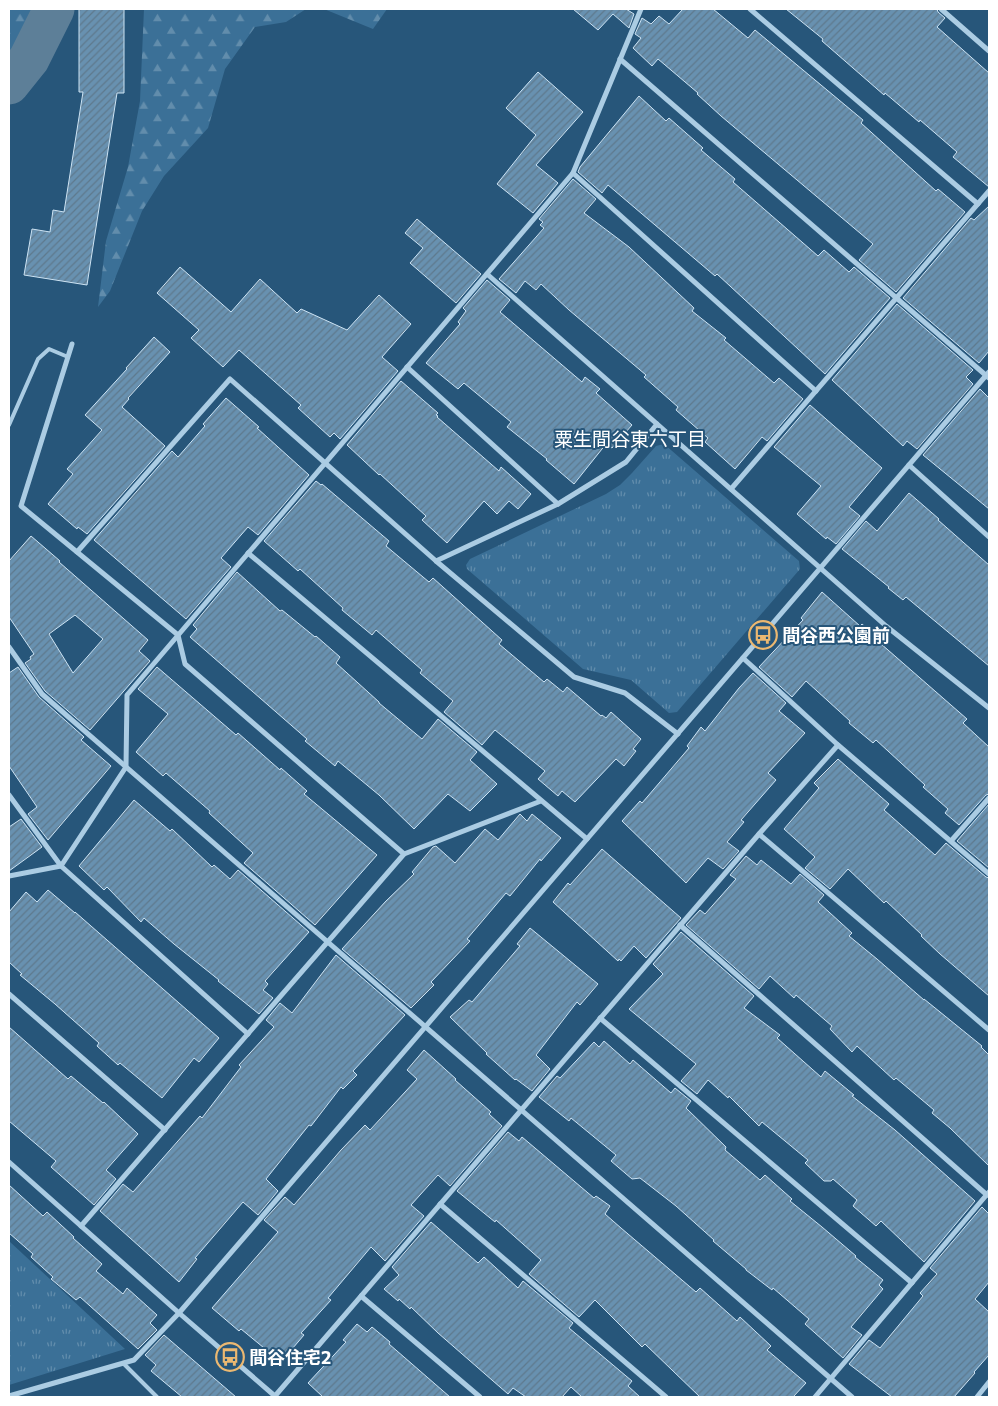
<svg xmlns="http://www.w3.org/2000/svg" width="998" height="1406" viewBox="0 0 998 1406" font-family="Commissioner,'Noto Sans JP',sans-serif">
<style>
.forest{fill:url(#forest-firs)}
.park{fill:url(#park-tufts)}
.lines{fill:none;stroke-linecap:round;stroke-linejoin:round}
.river{stroke:#5d7f98;stroke-width:41}
.building{fill:url(#building-hatch);stroke:#cde3f3;fill-rule:evenodd}
.service{stroke:#abcce3;stroke-width:4}
.minor{stroke:#abcce3;stroke-width:5}
.labels{text-anchor:middle;dominant-baseline:central;stroke-width:4;stroke-linejoin:round;paint-order:stroke}
.poi-label{font-size:18px;font-weight:bold;fill:#fff;stroke:#27567a;text-anchor:start}
.neighbourhood-label{font-size:19px;fill:#fff;stroke:#27567a}
</style>
<defs>
<pattern id="forest-firs" width="22" height="20" patternUnits="userSpaceOnUse" patternTransform="scale(1.25)"><rect width="22" height="20" fill="#3b7097"/><path d="M5 1l3.5 6h-7zM16 11l3.5 6h-7z" fill="#628dac"/></pattern>
<pattern id="park-tufts" width="24" height="20" patternUnits="userSpaceOnUse" patternTransform="scale(1.25)"><rect width="24" height="20" fill="#3b7097"/><path d="M3 7l-1-3M5 7V3M7 7l1-3M15 17l-1-3M17 17v-4M19 17l1-3" fill="none" stroke="#628dac"/></pattern>
<pattern id="building-hatch" width="6" height="6" patternUnits="userSpaceOnUse" patternTransform="scale(1.25)"><rect width="6" height="6" fill="#6891b0"/><path d="M-1 1l2-2M0 6l6-6M5 7l2-2" fill="none" stroke="#5e798d"/></pattern>
</defs>
<rect width="100%" height="100%" fill="#27567a"/>
<g class="forest">
<path d="M9,9H47L9,67Z"/>
<path d="M144,9H306L286,22L255,27L225,69L208,128L164,176L142,211L110,291L98,307L106,241L128,167L140,101Z"/>
<path d="M324,9H387L373,29Z"/>
</g>
<g class="park">
<path d="M664,444L799,561L800,569L677,712L669,713L631,680L583,669L467,569L466,565L470,559L606,494L620,485L632,473L656,446Z"/>
<path d="M9,1241L125,1349L9,1385Z"/>
</g>
<g class="lines">
<path class="river" d="M9,84L29,59L54,9"/>
</g>
<g class="building">
<path d="M79,9H124V93H117L87,285L24,275L32,229L50,232L53,210L64,212L83,92H79Z"/>
<path d="M573,9H626L634,14L629,28L613,14L598,30Z"/>
<path d="M683,9H713L748,38L755,30L863,120L861,123L936,191L938,189L965,212L896,292L859,260L873,244L721,116L697,94L698,93L658,59L652,66L633,48L641,38L635,34L642,18L651,24L659,16L669,24Z"/>
<path d="M786,9H937L938,12L945,18L937,27L989,73V187L953,157L957,152L920,120L919,122L885,93L884,95L822,41L823,39Z"/>
<path d="M538,72L583,112L536,165L558,183L533,213L497,184L536,135L506,108Z"/>
<path d="M639,96L666,121L669,118L703,148L701,150L735,179L733,182L818,256L824,250L849,272L854,267L890,298L825,374L717,274L715,276L608,185L602,193L578,172L580,167Z"/>
<path d="M573,179L596,199L584,213L629,247L694,308L692,311L726,338L724,340L774,383L779,378L803,399L767,441L762,437L735,469L705,442L708,438L676,410L678,407L644,377L646,375L569,310L541,284L536,290L525,281L516,293L499,279L544,228L540,225L543,222L539,219Z"/>
<path d="M989,206V351L979,363L903,298L971,218L974,220Z"/>
<path d="M417,219L481,274L456,303L410,263L423,248L405,233Z"/>
<path d="M180,267L231,312L260,279L297,313L301,309L347,330L379,295L411,324L382,357L398,371L340,439L334,433L330,437L298,408L301,405L239,350L223,367L191,338L199,330L157,293Z"/>
<path d="M487,280L510,300L500,312L582,382L585,377L600,389L596,393L632,425L612,448L606,444L574,484L546,460L547,459L507,427L511,422L464,383L458,389L426,363L460,324L458,322L466,311L463,308Z"/>
<path d="M897,304L973,370L966,377L973,384L917,449L907,441L903,446L832,380Z"/>
<path d="M154,337L170,352L128,398L129,399L122,407L165,446L87,534L78,527L77,529L48,504L73,474L67,469L102,430L85,415L127,369L126,368Z"/>
<path d="M401,381L438,413L436,415L438,416L437,417L499,471L501,467L531,494L518,509L509,501L497,514L484,501L447,543L422,520L426,516L380,474L379,475L347,445Z"/>
<path d="M980,389L989,398V509L923,455Z"/>
<path d="M226,398L259,427L257,428L309,475L258,535L248,527L221,558L231,567L186,619L94,540L172,451L178,457L205,426L203,424Z"/>
<path d="M810,405L882,468L849,507L860,516L836,544L827,537L826,539L797,514L821,486L774,447Z"/>
<path d="M316,481L321,485L322,484L389,541L386,546L429,582L433,578L502,640L499,644L544,682L547,679L563,692L567,687L601,716L602,715L606,718L611,712L641,739L633,749L636,751L624,766L616,759L575,802L562,791L558,796L538,779L545,771L495,730L482,745L444,712L453,701L420,673L422,670L376,630L372,635L342,610L343,608L300,569L298,571L264,541Z"/>
<path d="M909,493L939,519L938,520L989,565V666L906,597L903,600L888,588L889,587L842,549L866,521L877,531Z"/>
<path d="M31,536L60,561L59,562L148,640L139,651L150,661L90,730L45,691L25,663L31,659L30,657L34,654L9,617V561ZM75,615L103,639L73,673L49,634Z"/>
<path d="M237,572L280,611L282,610L315,637L316,636L340,657L336,663L379,702V703L422,739L438,719L477,752L470,760L497,784L470,811L448,794L414,829L379,795L338,761L335,766L305,741L307,739L190,637L197,629L193,625Z"/>
<path d="M822,592L860,626L862,624L882,641L880,643L967,719L963,723L989,747V794L986,795L959,825L945,813L948,809L923,787L925,785L876,740L873,743L849,723L850,721L806,681L792,697L759,667L803,620L801,618Z"/>
<path d="M18,667L39,697L84,737L81,740L111,766L48,840L28,814L37,807L9,766V673Z"/>
<path d="M157,667L236,735L238,733L280,770L281,768L307,791L304,794L377,855L315,925L244,863L253,853L209,813L210,811L166,773L163,776L136,752L168,714L138,689Z"/>
<path d="M753,673L786,703L779,711L805,733L768,773L776,780L741,820L744,822L727,842L739,851L723,869L708,858L686,883L622,821L640,801L642,803L689,748L687,746L701,727L705,731L739,688Z"/>
<path d="M838,759L889,804L884,810L935,855L946,843L986,877L989,878V996L940,954L921,936L922,935L886,901L884,903L848,869L830,889L805,868L815,857L784,829L819,788L814,783Z"/>
<path d="M134,800L170,831L172,829L212,867L214,865L230,879L238,870L309,932L265,981L268,984L263,990L273,998L259,1014L218,981L219,980L174,944L144,918L141,922L107,887L104,890L79,866Z"/>
<path d="M989,804V868L957,841Z"/>
<path d="M520,814L527,821L532,814L561,838L541,861L540,859L510,896L506,893L467,939L470,941L431,982L434,985L411,1008L342,949L386,901L414,874L412,872L433,847L436,846L455,863L485,829L498,840Z"/>
<path d="M21,819L42,847L9,871V827Z"/>
<path d="M602,849L681,918L646,958L634,946L621,961L619,959L618,961L553,902L568,883L570,885Z"/>
<path d="M746,856L757,865L761,860L791,884L800,874L824,895L818,902L852,933L849,936L877,959L924,1000V999L982,1046L981,1047L989,1055V1166L950,1128L932,1113L934,1110L896,1078L894,1080L857,1046L852,1052L830,1029L832,1026L796,995L794,998L770,976L759,989L686,925L700,910L705,914L736,879L730,875Z"/>
<path d="M48,890L75,913V912L219,1038L199,1062L194,1058L162,1098L120,1063L118,1065L97,1046L99,1043L55,1004L20,975L22,974L9,962V912L26,892L37,902Z"/>
<path d="M530,928L598,984L580,1005L577,1002L536,1055L550,1069L532,1091L516,1079L515,1080L486,1054L487,1053L450,1017L469,1000L472,1002L520,946L517,944Z"/>
<path d="M681,932L754,996L744,1008L780,1035L777,1038L821,1077L825,1071L854,1095L852,1096L895,1130L975,1201L924,1262L881,1221L876,1226L853,1206L857,1200L833,1179L831,1181H824L805,1163L808,1160L762,1122L759,1126L729,1096L728,1098L708,1080L697,1094L681,1081L696,1064L629,1009L663,974L653,964Z"/>
<path d="M336,955L405,1015L353,1071L357,1075L343,1089L341,1087L311,1126L309,1125L266,1179L278,1191L258,1215L243,1202L195,1258L197,1259L179,1282L100,1211L123,1184L133,1192L200,1116L202,1118L241,1067L239,1065L274,1027L266,1020L280,1003L292,1013Z"/>
<path d="M9,1027L68,1079L71,1076L103,1103L104,1102L138,1134L106,1170L116,1179L94,1205L51,1167L56,1161L9,1121Z"/>
<path d="M604,1041L630,1064L633,1060L671,1093L675,1088L691,1101L686,1108L726,1147L725,1150L760,1180L765,1175L792,1199L790,1201L822,1227L856,1256L855,1257L883,1280L879,1285L883,1289L851,1327L862,1335L843,1358L805,1324L809,1319L773,1288L772,1290L746,1270V1269L713,1241L714,1240L676,1206L640,1178L632,1179L611,1161L616,1155L571,1118L569,1121L539,1097L557,1076L560,1078L594,1042L599,1047Z"/>
<path d="M424,1050L456,1079L455,1080L491,1112L489,1114L502,1126L450,1186L438,1175L411,1205L424,1216L385,1261L371,1247L328,1298L331,1300L301,1333L304,1335L281,1362L241,1329L239,1331L212,1308L278,1232L264,1220L285,1197L294,1205L341,1150L365,1125L370,1130L417,1079L407,1070Z"/>
<path d="M508,1132L519,1141L522,1137L594,1198L596,1196L610,1206L605,1214L621,1228L696,1292L700,1288L737,1321L740,1317L771,1346L767,1350L806,1383L793,1397H700L645,1344L642,1347L595,1300L579,1317L529,1274L541,1260L496,1220L495,1222L457,1191Z"/>
<path d="M9,1185L43,1216L47,1212L74,1237L73,1238L102,1264L96,1271L123,1294L127,1288L157,1315L150,1323L157,1330L138,1349L80,1297L76,1300L51,1279L53,1277L31,1257L33,1254L9,1233Z"/>
<path d="M982,1207L989,1214V1282L975,1299L989,1312V1355L974,1372L975,1373L954,1397H892L849,1364L869,1340L880,1348L894,1331L923,1296L920,1293L937,1274L930,1268Z"/>
<path d="M431,1222L478,1263L484,1257L518,1288L523,1281L573,1323L569,1328L632,1381L628,1386L640,1397H582L571,1387L562,1397H526L513,1388L508,1394L438,1333L411,1307L410,1309L399,1299L398,1301L384,1289L399,1275L392,1267Z"/>
<path d="M357,1324L367,1332L372,1327L390,1342L389,1344L450,1397H323L308,1383L346,1342L343,1340Z"/>
<path d="M164,1335L236,1397H182L151,1371L156,1365L145,1355Z"/>
</g>
<g class="lines">
<g class="service">
<path d="M9,425L38,359L49,349L68,357"/>
<path d="M123,1363L157,1397"/>
</g>
<g class="minor">
<path d="M750,9L978,204"/>
<path d="M941,9L989,51"/>
<path d="M620,59L989,378"/>
<path d="M573,173L816,391"/>
<path d="M487,274L886,626L989,708"/>
<path d="M72,344L21,506L178,635L185,664L404,854L81,1226"/>
<path d="M407,367L558,504L436,561"/>
<path d="M909,465L989,537"/>
<path d="M731,489L989,191"/>
<path d="M558,504L626,462L657,424"/>
<path d="M77,552L230,379L436,561L574,677L625,693L678,734"/>
<path d="M248,553L587,839"/>
<path d="M9,647L42,694L852,1397"/>
<path d="M743,658L838,745L989,874"/>
<path d="M9,795L61,866L248,1034"/>
<path d="M759,834L989,1030"/>
<path d="M951,841L989,798"/>
<path d="M404,854L541,801"/>
<path d="M9,876L61,866L126,767L127,695L573,173L641,9"/>
<path d="M680,925L987,1195"/>
<path d="M9,994L165,1130"/>
<path d="M600,1018L912,1283"/>
<path d="M9,1162L179,1313L276,1397"/>
<path d="M440,1204L666,1397"/>
<path d="M361,1296L480,1397"/>
<path d="M9,1396L134,1360L179,1313L989,372"/>
<path d="M275,1396L759,834L838,745"/>
<path d="M815,1397L989,1192"/>
<path d="M977,1397L989,1382"/>
</g>
</g>
<defs>
<symbol id="bus-ring" viewBox="-11 -11 22 22"><circle r="9.5" fill="#27567a" stroke="#ebb871" stroke-width="1.5"/><path d="M-5-6H5V4H4V6H2V4H-2V6H-4V4H-5ZM-3.5-4V0h7V-4ZM-3.5 1.2v1.5H-2V1.2ZM2 1.2v1.5H3.5V1.2Z" fill="#ebb871"/></symbol>
</defs>
<g fill-rule="evenodd">
<use href="#bus-ring" x="747" y="619" width="32" height="32"/>
<use href="#bus-ring" x="214" y="1341" width="32" height="32"/>
</g>
<g class="labels">
<g class="poi-label">
<text x="782" y="635">間谷西公園前</text>
<text x="249" y="1357">間谷住宅2</text>
</g>
<g class="neighbourhood-label">
<text x="630" y="438">粟生間谷東六丁目</text>
</g>
</g>
<rect width="998" height="1406" fill="none" stroke="#ffffff" stroke-width="20"/>
</svg>
